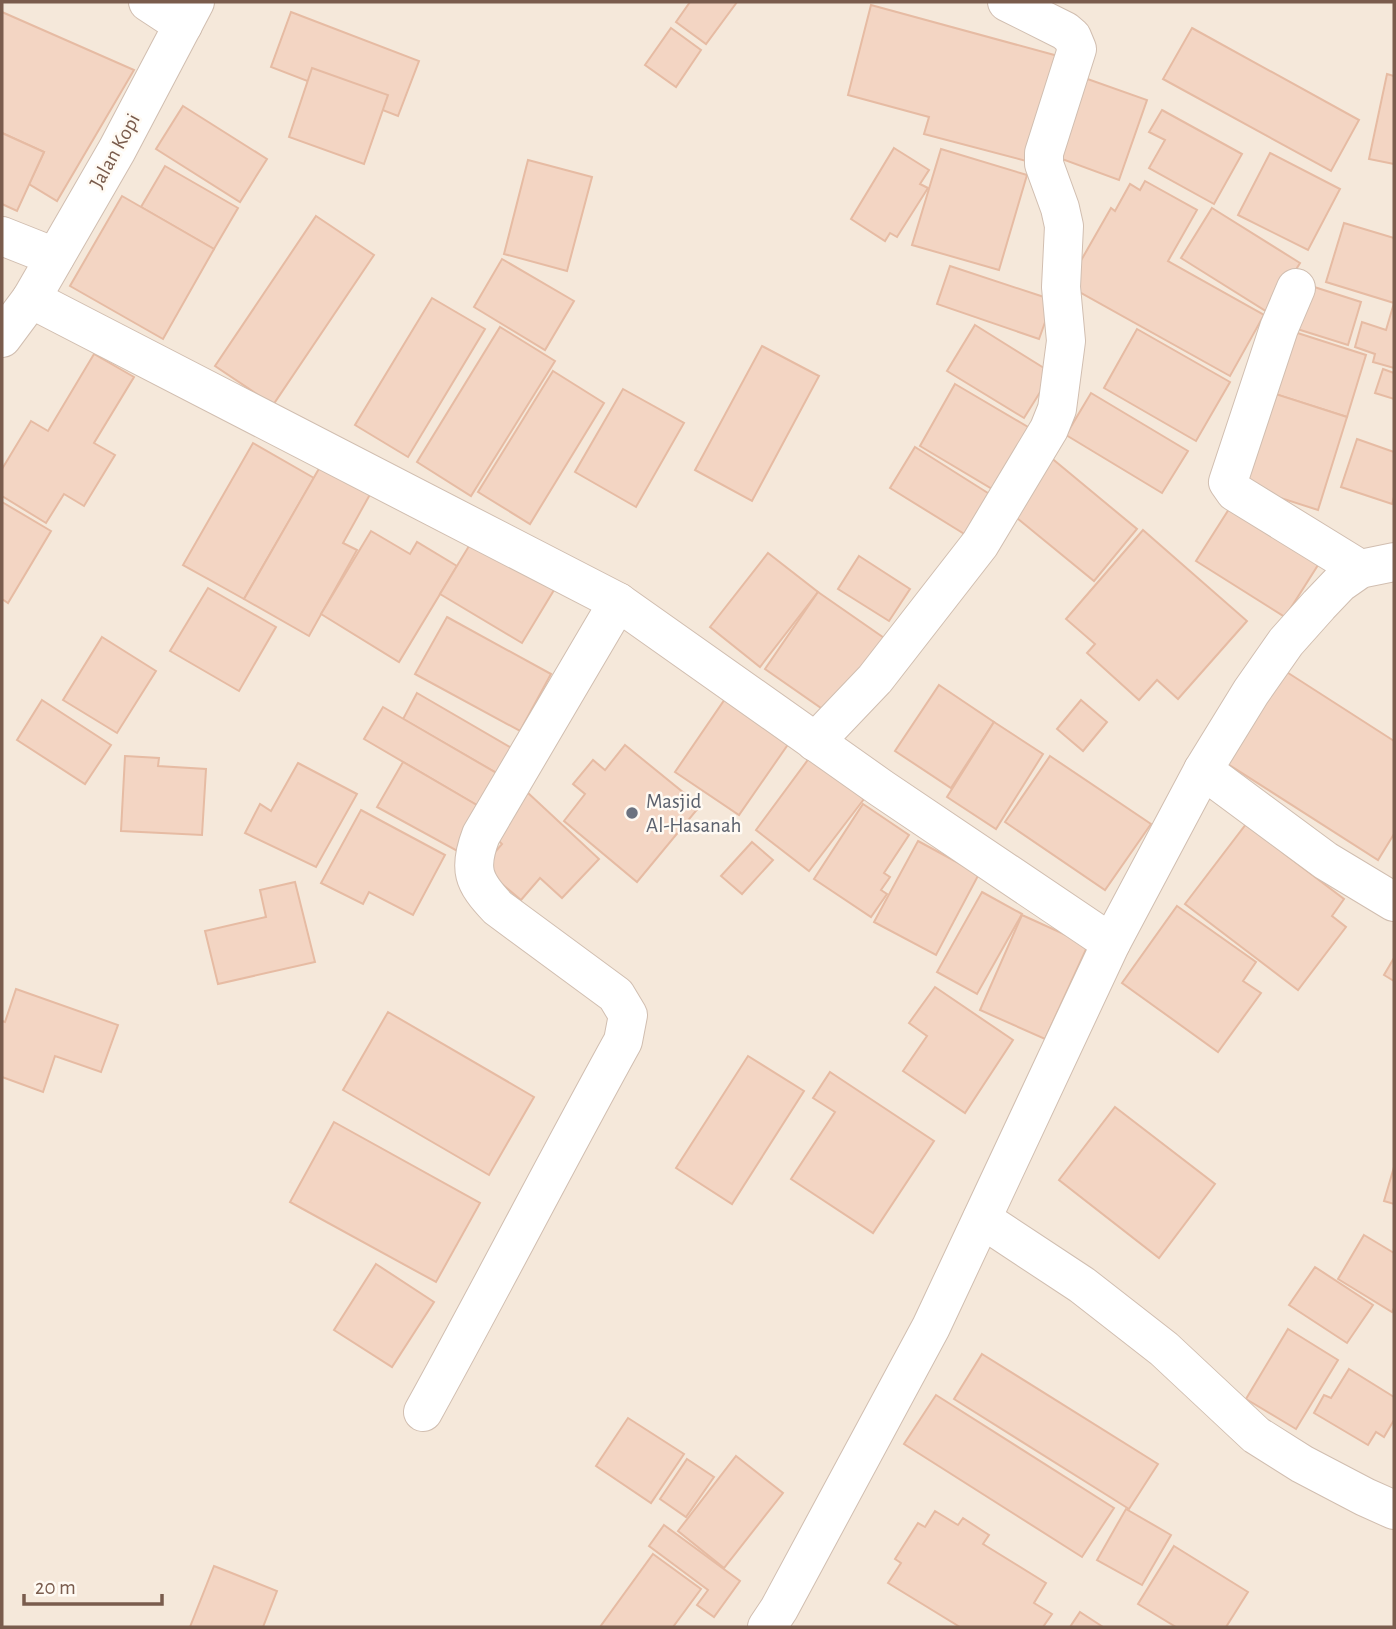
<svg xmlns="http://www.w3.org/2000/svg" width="1396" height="1629" viewBox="0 0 1396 1629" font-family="'Alegreya Sans',sans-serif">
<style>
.residential{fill:#f5e8da}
.building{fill:#f3d5c3;stroke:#e6bba3;stroke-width:2}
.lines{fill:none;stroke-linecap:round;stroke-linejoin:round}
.street-casing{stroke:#d1beb0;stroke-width:40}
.street{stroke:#fff;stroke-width:38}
.worship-dot{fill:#6b7280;stroke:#fffaf3;stroke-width:2.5}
.labels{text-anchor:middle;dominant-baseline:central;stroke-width:5;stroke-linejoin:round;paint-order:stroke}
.street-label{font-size:21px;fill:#7a5c4d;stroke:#fffaf3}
.worship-label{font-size:21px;fill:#5b616d;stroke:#fffaf3;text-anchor:start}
</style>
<rect width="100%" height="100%" fill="#fdf6ec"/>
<rect class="residential" x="2" y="2" width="1392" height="1625"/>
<g class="building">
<path d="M690,2H737L706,44L676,22Z"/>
<path d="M871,5L1058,56L1030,162L924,134L929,117L848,95Z"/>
<path d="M2,12L134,70L57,201L29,184L44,152L2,133Z"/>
<path d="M291,12L419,61L398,116L271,67Z"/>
<path d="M671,28L701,50L676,87L645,65Z"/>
<path d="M1192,28L1359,120L1331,171L1163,79Z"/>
<path d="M312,68L388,95L364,164L289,137Z"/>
<path d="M1387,74L1394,76V164L1369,159Z"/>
<path d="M1079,76L1147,100L1119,180L1051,155Z"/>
<path d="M183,106L267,159L240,202L156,149Z"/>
<path d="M1162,110L1242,154L1214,204L1149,168L1165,140L1149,132Z"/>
<path d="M2,133L44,152L17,211L2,204Z"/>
<path d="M894,148L929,170L920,184L928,188L897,237L890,233L885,241L851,219Z"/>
<path d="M941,149L1027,175L999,270L912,245Z"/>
<path d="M1270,153L1340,189L1308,250L1238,215Z"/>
<path d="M528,160L592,177L567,271L504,254Z"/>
<path d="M165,166L238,208L214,249L141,207Z"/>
<path d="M1145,181L1197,210L1168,261L1264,315L1230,376L1067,285L1111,208L1115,211L1130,184L1140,190Z"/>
<path d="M122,196L214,249L163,339L70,286Z"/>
<path d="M1212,208L1300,263L1269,313L1181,258Z"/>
<path d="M316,216L374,255L273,405L215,366Z"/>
<path d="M1344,223L1394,238V368L1373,362L1375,354L1355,347L1362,322L1386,330L1394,303L1326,282Z"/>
<path d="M502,259L574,301L545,350L474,307Z"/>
<path d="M950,266L1053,300L1039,339L937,304Z"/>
<path d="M1308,285L1361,302L1348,345L1294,328Z"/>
<path d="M432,298L485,329L408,457L355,425Z"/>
<path d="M975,325L1052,373L1024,418L947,371Z"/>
<path d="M500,327L555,361L471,496L417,462Z"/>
<path d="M1282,328L1366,355L1347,417L1263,390Z"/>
<path d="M1137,329L1230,382L1196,441L1104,388Z"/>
<path d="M762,346L819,376L752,501L695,470Z"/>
<path d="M94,354L134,377L94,443L115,455L84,506L64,494L46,523L2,496V469L31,421L48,431Z"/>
<path d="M1383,369L1394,373V399L1375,393Z"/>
<path d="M553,371L604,403L530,524L478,492Z"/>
<path d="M955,384L1040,434L1004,496L920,446Z"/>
<path d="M623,389L684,423L636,507L575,472Z"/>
<path d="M1263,390L1347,417L1318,510L1234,483Z"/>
<path d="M1091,393L1188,451L1162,493L1066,435Z"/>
<path d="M1357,439L1394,452V497L1392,504L1341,487Z"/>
<path d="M253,443L314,478L244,599L183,565Z"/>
<path d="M915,447L999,500L974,540L890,488Z"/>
<path d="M1049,456L1137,529L1094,581L1006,509Z"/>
<path d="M324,460L373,489L343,543L357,550L309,636L244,599Z"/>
<path d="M1236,498L1325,554L1285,617L1196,561Z"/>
<path d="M2,502L51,531L8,603L2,599Z"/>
<path d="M1143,530L1247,621L1178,699L1157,680L1139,700L1087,653L1095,644L1066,619Z"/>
<path d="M371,531L410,554L417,542L457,566L399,662L321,614Z"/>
<path d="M472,541L554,590L522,643L440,594Z"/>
<path d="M768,553L818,592L760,667L710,627Z"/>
<path d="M859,556L910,589L889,621L838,589Z"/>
<path d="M208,588L276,627L239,691L170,651Z"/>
<path d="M818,592L887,640L834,717L765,669Z"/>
<path d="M447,617L551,674L520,731L415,674Z"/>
<path d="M102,637L156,671L117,733L63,700Z"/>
<path d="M1282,669L1394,741V834L1378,860L1223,761Z"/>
<path d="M939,685L994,722L951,788L895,751Z"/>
<path d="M417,693L520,753L505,778L403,719Z"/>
<path d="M725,699L789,743L739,815L675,772Z"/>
<path d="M42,700L111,745L85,784L17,740Z"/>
<path d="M1081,700L1107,722L1083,751L1057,729Z"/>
<path d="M383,707L505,778L487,811L364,739Z"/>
<path d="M994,722L1043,754L996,829L947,797Z"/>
<path d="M625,745L700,806L637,882L564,821L585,794L573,784L593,760L605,770Z"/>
<path d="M125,756L159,758L158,766L206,769L202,835L121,831Z"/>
<path d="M1050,756L1151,824L1105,890L1005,822Z"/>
<path d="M810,757L864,799L809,871L756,830Z"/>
<path d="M403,762L487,811L461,853L377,807Z"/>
<path d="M298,763L357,794L316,867L245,833L260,804L271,811Z"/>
<path d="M527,792L599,859L562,898L540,878L521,900L482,867L502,844L490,832Z"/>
<path d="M863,804L909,835L884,873L890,877L881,890L887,894L871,917L814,879Z"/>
<path d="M361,810L445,855L413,915L369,892L363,904L321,883Z"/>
<path d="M1253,815L1282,852L1344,899L1332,916L1346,927L1298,990L1185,904Z"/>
<path d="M918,841L979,874L936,955L874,922Z"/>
<path d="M752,842L773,860L742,894L721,876Z"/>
<path d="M295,882L315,962L218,984L205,931L266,917L260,890Z"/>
<path d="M982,892L1022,914L977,994L937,972Z"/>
<path d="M1177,906L1256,962L1243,981L1261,993L1218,1052L1122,983Z"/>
<path d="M1022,915L1088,945L1045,1039L980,1010Z"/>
<path d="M1394,958V981L1384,975Z"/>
<path d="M935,987L1013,1040L965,1113L903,1071L927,1036L909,1023Z"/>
<path d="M16,989L118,1025L101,1072L55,1056L43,1092L2,1077V1021L5,1022Z"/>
<path d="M388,1012L534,1097L489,1175L343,1090Z"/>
<path d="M748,1056L804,1091L732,1204L676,1168Z"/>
<path d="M830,1072L934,1141L873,1233L791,1179L835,1112L813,1098Z"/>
<path d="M1115,1107L1215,1184L1159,1258L1059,1180Z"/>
<path d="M334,1122L480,1203L436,1282L290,1202Z"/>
<path d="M1394,1167V1204L1384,1201Z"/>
<path d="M1364,1235L1394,1253V1308L1392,1312L1338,1279Z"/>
<path d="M376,1264L434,1302L392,1367L334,1330Z"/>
<path d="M1315,1267L1373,1305L1347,1343L1289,1305Z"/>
<path d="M1288,1329L1338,1360L1296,1429L1246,1399Z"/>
<path d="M982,1354L1158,1464L1129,1509L954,1399Z"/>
<path d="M1349,1369L1394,1397V1420L1384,1437L1376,1432L1368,1445L1314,1413L1324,1395L1331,1398Z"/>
<path d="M936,1395L1114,1508L1082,1557L904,1444Z"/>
<path d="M628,1418L684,1454L651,1503L596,1466Z"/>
<path d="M736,1456L783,1493L724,1568L678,1531Z"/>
<path d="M687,1459L714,1477L686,1517L660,1499Z"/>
<path d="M1126,1509L1171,1535L1142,1585L1097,1560Z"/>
<path d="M935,1511L958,1525L963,1518L989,1535L983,1544L1046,1583L1034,1603L1052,1614L1043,1627H960L888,1583L901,1563L895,1559L918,1523L925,1527Z"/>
<path d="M664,1525L740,1581L714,1617L697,1605L708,1590L649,1546Z"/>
<path d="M1174,1546L1248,1592L1226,1627H1176L1138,1604Z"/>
<path d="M653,1554L701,1589L673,1627H600Z"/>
<path d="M214,1566L277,1591L263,1627H190Z"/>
<path d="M1080,1612L1103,1627H1070Z"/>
</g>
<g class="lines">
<defs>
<g id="street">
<path d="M148,2L183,25"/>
<path d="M2,236L55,257"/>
<path d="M1296,288L1279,328L1228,482L1235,492L1360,569"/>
<path d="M31,299L117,150L195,2"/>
<path d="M2,338L31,299L618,602L881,788L1111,943"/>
<path d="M815,742L875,679L980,544L1049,429L1057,409L1066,341L1061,287L1064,226L1060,208L1044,164V153L1077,49L1072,37L1065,31L1007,2"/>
<path d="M1203,770L1326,861L1394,902"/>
<path d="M982,1219L1082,1285L1164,1349L1256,1435L1302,1464L1365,1497L1394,1510"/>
<path d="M423,1412C491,1289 555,1164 623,1041L628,1015L616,995L498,908C473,882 468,869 481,835L618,602"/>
<path d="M767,1627L779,1609L931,1327L1111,943L1203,770L1251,692L1286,642L1319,605L1340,583L1360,569L1394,562"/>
</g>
</defs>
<use href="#street" class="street-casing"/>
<use href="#street" class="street"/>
</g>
<circle class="worship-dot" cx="632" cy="813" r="7"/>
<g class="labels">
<g class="street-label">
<text transform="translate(115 151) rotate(-61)">Jalan Kopi</text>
</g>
<g class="worship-label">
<text x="646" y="801">Masjid<tspan x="646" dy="24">Al-Hasanah</tspan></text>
</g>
</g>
<rect width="1396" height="1629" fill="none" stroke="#7a5c4d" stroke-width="7"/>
<path d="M24 1594v10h138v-10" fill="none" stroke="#7a5c4d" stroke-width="3.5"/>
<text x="35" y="1594" font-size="21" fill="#7a5c4d" stroke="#fffaf3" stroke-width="5" paint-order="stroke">20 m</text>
</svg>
